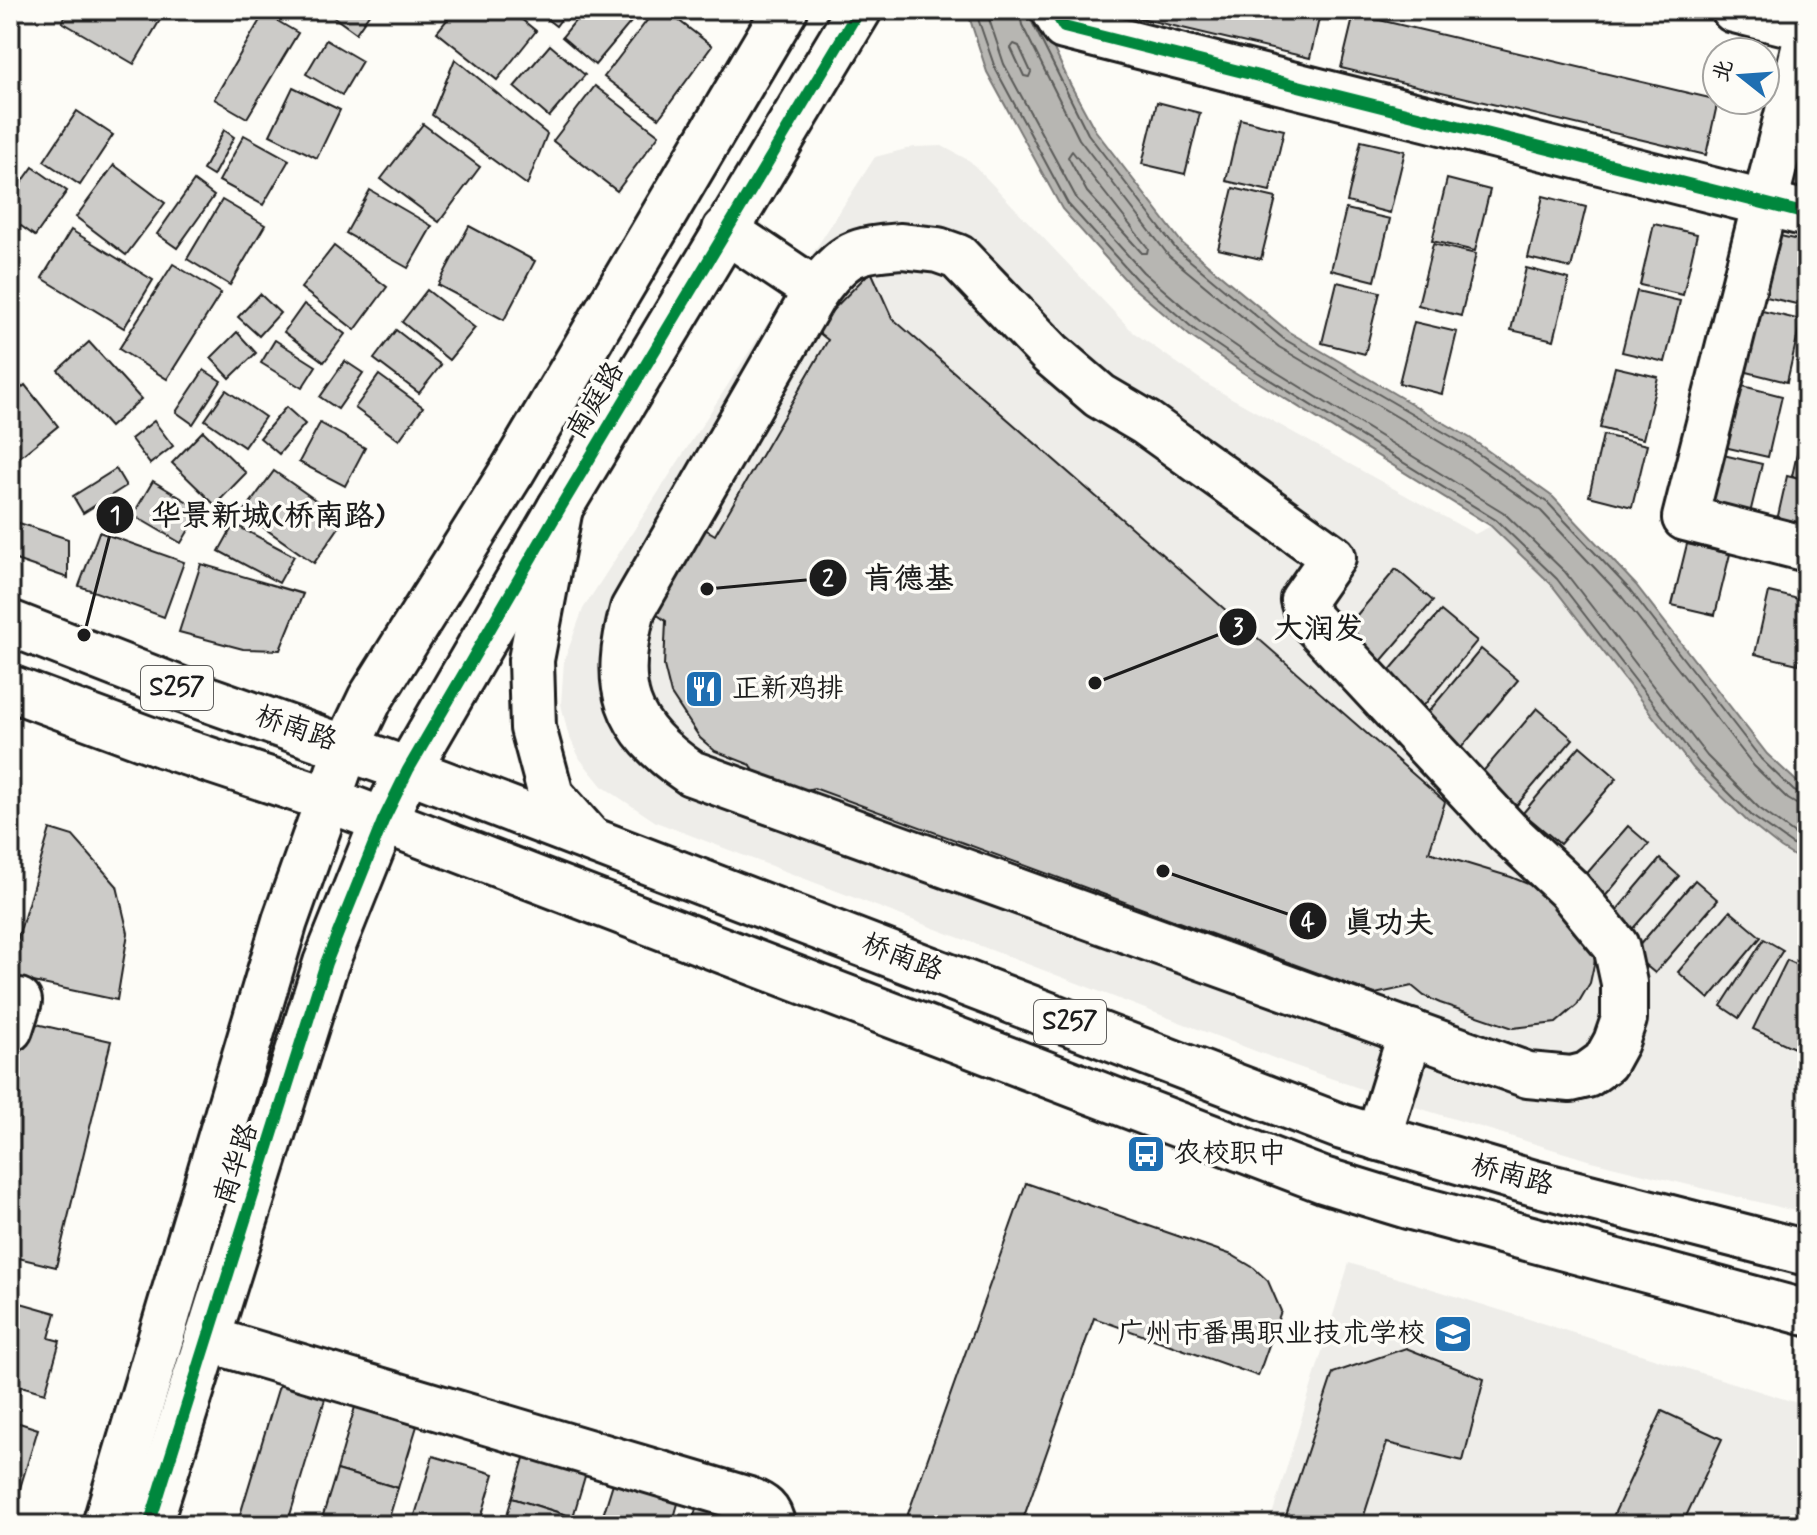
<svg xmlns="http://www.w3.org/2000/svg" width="1817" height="1535" viewBox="0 0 1817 1535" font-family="Mynerve,'LXGW WenKai TC',sans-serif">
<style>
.built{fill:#eeede9}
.water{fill:#b7b6b2;stroke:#797876;stroke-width:2}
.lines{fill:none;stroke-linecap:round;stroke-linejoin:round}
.shore{stroke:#5a5a58;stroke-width:2}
.building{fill:#cccbc8;stroke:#1c1c1c;stroke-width:2}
.minor-casing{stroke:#1c1c1c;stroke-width:50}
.major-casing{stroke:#1c1c1c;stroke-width:50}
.minor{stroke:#fdfcf7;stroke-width:44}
.major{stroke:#fdfcf7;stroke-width:44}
.cycleway-casing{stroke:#fdfcf7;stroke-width:17}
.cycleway{stroke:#00873e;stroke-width:12}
.labels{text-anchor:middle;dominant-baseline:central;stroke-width:7;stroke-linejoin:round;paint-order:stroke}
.shield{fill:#fdfcf7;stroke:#605f5e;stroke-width:2}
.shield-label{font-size:26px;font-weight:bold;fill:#1c1c1c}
.street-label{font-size:28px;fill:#1c1c1c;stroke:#fdfcf7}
.poi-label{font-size:28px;fill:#1c1c1c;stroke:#fdfcf7;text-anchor:start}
.leader{fill:none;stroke:#1c1c1c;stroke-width:3}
.callout-dot{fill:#1c1c1c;stroke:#fdfcf7;stroke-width:3}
.mark-label{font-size:24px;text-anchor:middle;font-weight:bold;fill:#fff}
.callout-label{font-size:30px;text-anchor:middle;font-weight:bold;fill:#1c1c1c;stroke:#fdfcf7;stroke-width:7;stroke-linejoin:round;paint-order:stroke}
</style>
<rect width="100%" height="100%" fill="#fdfcf7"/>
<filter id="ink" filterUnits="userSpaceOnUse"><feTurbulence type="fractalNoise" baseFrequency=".0125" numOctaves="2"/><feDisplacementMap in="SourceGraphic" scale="16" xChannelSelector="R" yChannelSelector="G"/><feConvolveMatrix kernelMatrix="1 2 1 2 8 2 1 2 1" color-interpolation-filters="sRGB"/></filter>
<g filter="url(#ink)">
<g class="built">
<path d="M942,146L970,161L1133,332L1210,386L1475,534L1491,526L1551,584L1693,768L1747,821L1781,848L1807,864V1214L1591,1161L1399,1102L1284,1062L656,822L602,786L580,759L568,734L561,704L564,661L583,609L875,157L914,147Z"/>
<path d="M1349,1263L1807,1406V1525H1269Z"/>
</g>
<path class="water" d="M967,10H1036L1070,84L1095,130L1182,243L1289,332L1470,438L1553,497L1636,585L1767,754L1807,791V864L1781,848L1747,821L1693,768L1551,584L1491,526L1242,372L1190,336L1130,285L1062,209L987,72Z"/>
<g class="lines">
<g class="shore">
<path d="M975,10L995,68L1068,204L1136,279L1195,330L1246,365L1496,520L1557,579L1699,763L1752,816L1807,855"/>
<path d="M986,10L1004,64L1077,199L1143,272L1201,322L1252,357L1503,512L1565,572L1707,756L1759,808L1807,843"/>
<path d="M1019,10L1022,25L1079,139L1169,256L1279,347L1460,454L1541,511L1622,597L1754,766L1788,799L1798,805L1807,806"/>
<path d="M1029,10L1031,20L1088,134L1176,249L1284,339L1466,445L1548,503L1630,590L1761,759L1794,791L1807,796"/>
<path d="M1014,44L1019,46L1031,72L1029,77L1024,76L1011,48Z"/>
<path d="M1072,151L1148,248L1147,253H1142L1087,192L1068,157Z"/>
</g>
</g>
<g class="building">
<path d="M69,10H166L134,64L62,22Z"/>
<path d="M324,10H372L356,33Z"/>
<path d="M455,10H510L536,31L497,80L437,32Z"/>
<path d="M535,10H568L556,26Z"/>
<path d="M584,10H641L595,65L562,37Z"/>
<path d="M655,10H665L712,46L659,118L604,77Z"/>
<path d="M1106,10H1321L1310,58Z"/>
<path d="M264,13L298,33L247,118L214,99Z"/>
<path d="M1354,14L1718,100L1706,155L1341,68Z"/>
<path d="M326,40L362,61L342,95L306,74Z"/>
<path d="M550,45L585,75L549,117L514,87Z"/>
<path d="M455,59L547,134L527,185L432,115Z"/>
<path d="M595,86L659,135L617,191L553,141Z"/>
<path d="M293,87L340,110L317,158L270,135Z"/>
<path d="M1157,102L1200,113L1185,174L1142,164Z"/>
<path d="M77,111L113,135L80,185L44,161Z"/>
<path d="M1240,119L1284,130L1270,191L1226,181Z"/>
<path d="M423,124L480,167L439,222L381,179Z"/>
<path d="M224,130L234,137L213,176L203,170Z"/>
<path d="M244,135L289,160L263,205L219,181Z"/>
<path d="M1361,141L1405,151L1390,213L1347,202Z"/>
<path d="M114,165L165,203L126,255L76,217Z"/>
<path d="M33,167L67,191L35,236L10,218V199Z"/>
<path d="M1447,179L1490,190L1475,251L1432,241Z"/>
<path d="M194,181L214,196L177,248L157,234Z"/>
<path d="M1233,188L1276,198L1261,259L1218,249Z"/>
<path d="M370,190L432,226L408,268L346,233Z"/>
<path d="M1543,196L1586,207L1571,268L1528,258Z"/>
<path d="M222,200L265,225L230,285L187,259Z"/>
<path d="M1346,209L1390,219L1375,281L1331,270Z"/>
<path d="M1654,224L1697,234L1683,295L1640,285Z"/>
<path d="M469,226L535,261L504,320L438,285Z"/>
<path d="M71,230L153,280L124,328L42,278Z"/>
<path d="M1776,235L1807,242L1805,306L1762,296Z"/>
<path d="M1433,244L1476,254L1461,316L1418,305Z"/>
<path d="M10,246L20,271L10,275Z"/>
<path d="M334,246L387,287L355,330L301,288Z"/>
<path d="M173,264L221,293L167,379L119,349Z"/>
<path d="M1526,268L1569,279L1554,340L1511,330Z"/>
<path d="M871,271L892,318L1445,802L1429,852L1511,877L1552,894L1589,932L1595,960L1590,983L1577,1005L1556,1023L1513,1028L1440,1003L1424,996L1412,986L1375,994L814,788L792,793L757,778L751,765L715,751L700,738L671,694L664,666L666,621L656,614L703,528L715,535L828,340L814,329Z"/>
<path d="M1337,282L1380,292L1365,354L1322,343Z"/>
<path d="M427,290L475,328L449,360L402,322Z"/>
<path d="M1637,291L1680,301L1665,362L1622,352Z"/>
<path d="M260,294L280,313L259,336L238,317Z"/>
<path d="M304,304L345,334L324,362L284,332Z"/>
<path d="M1758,310L1801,320L1787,382L1743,371Z"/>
<path d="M1414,322L1457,332L1442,394L1399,383Z"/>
<path d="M396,330L441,365L419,393L374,359Z"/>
<path d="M237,332L256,353L230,378L211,358Z"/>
<path d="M275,340L316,366L302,388L261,363Z"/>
<path d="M89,342L141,399L110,427L58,370Z"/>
<path d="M345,361L363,373L338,409L320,397Z"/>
<path d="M1615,367L1658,377L1643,439L1600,428Z"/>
<path d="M204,370L221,381L193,424L176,412Z"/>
<path d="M379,375L423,407L399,440L355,408Z"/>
<path d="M25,385L58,426L10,465V398Z"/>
<path d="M1739,385L1782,396L1768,457L1724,447Z"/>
<path d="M226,390L265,417L244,447L205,420Z"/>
<path d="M286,407L305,424L279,454L260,438Z"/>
<path d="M1806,415H1807V480L1792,476Z"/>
<path d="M154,421L173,446L150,464L131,439Z"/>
<path d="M320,423L365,448L345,486L299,462Z"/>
<path d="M203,431L246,473L215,505L172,463Z"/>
<path d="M1603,435L1647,445L1632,507L1589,496Z"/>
<path d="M1719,454L1762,464L1747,526L1704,515Z"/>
<path d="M116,469L126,486L83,513L73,496Z"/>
<path d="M274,471L344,520L314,563L243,513Z"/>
<path d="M1787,476L1807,481V546L1773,538Z"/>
<path d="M153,481L201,510L181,543L133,515Z"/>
<path d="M10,520L68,539V578L10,558Z"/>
<path d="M234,524L294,556L279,583L219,551Z"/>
<path d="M99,532L184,562L164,617L79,586Z"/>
<path d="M1687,544L1730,554L1715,615L1672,605Z"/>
<path d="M201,564L303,594L280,650L243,649L179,632Z"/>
<path d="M1396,569L1433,601L1376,667L1339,636Z"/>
<path d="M1769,592L1807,601V626L1798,664L1755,654Z"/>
<path d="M1441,611L1477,641L1421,709L1384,677Z"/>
<path d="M1481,649L1518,680L1461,748L1425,716Z"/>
<path d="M1537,708L1573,739L1516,806L1480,775Z"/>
<path d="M1580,746L1617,778L1560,844L1523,813Z"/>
<path d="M1628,826L1649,844L1598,905L1576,886Z"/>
<path d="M50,829L73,836L117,886L128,933L117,1000L10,977V965Z"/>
<path d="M1660,859L1679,876L1629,933L1611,917Z"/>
<path d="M1695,880L1718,900L1655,973L1632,954Z"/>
<path d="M1730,911L1761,937L1709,999L1678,972Z"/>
<path d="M1764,939L1783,950L1739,1018L1721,1006Z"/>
<path d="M1787,960L1807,969V1023L1794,1048L1753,1029Z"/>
<path d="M23,1021L111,1041L56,1267L10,1256V1076Z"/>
<path d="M1026,1183L1232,1255L1254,1268L1268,1281L1281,1311L1258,1376L1094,1318L1021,1525H904Z"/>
<path d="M10,1300L56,1313L49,1338L60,1341L45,1393L21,1386L14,1410L10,1409Z"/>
<path d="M1406,1348L1484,1379L1463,1461L1387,1443L1361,1525H1283L1333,1373Z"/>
<path d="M282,1376L328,1389L287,1525H237Z"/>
<path d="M355,1407L417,1426L398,1488L337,1470Z"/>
<path d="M1662,1411L1722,1439L1682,1525H1609Z"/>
<path d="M10,1420L38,1429L10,1521Z"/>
<path d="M527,1448L588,1466L573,1517L512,1498Z"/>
<path d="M433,1456L494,1474L479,1525H412Z"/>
<path d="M337,1470L398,1488L387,1525H320Z"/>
<path d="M614,1480L679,1500L672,1525H600Z"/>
<path d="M512,1498L573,1517L571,1525H504Z"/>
<path d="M697,1506L758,1525H691Z"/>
</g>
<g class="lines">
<defs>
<g id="minor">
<path d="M1054,10L1064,27L1807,214"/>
<path d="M1734,10L1807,28"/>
<path d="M1807,37L1685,518L1807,549"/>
<path d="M725,230L816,291"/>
<path d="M901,246L938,250L958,257L1051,354L1100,396L1146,423L1333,557L1303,600L1308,617L1506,830L1569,889L1616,946L1624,983V1019L1616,1042L1605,1062L1587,1075L1571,1079L1528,1075L691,773C623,727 612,686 633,609L816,291C845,252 854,250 901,246Z"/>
<path d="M10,1029L19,1001"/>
<path d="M1378,1138L1411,1032"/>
<path d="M207,1339L749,1500C762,1505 770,1510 772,1525"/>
<path d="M105,1525L285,921L347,747L370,699L513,470L785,10"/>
<path d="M149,1525L326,963L383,821L408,770L560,508L859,10"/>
</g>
<g id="major">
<path d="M560,508L531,660L533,728L551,795L588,837"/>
<path d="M10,623L182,690L408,770L1342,1127L1534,1183L1807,1253"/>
<path d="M10,688L164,745L327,799L1323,1180L1408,1206L1807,1313"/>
</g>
</defs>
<use href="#minor" class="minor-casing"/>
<use href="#major" class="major-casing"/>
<use href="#minor" class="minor"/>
<use href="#major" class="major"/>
<defs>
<g id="cycleway">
<path d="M1054,10L1064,27L1807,214"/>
<path d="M149,1525L326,963L383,821L408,770L560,508L859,10"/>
</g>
</defs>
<use href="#cycleway" class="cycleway-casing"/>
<use href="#cycleway" class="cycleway"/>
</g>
</g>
<defs>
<symbol id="restaurant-square" viewBox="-11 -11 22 22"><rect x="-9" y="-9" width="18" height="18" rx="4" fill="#1f6fb2" stroke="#fdfcf7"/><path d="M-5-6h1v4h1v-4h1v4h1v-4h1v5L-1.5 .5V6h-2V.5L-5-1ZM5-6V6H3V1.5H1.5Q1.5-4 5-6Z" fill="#fff"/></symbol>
<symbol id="bus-square" viewBox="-11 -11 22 22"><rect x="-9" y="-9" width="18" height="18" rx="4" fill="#1f6fb2" stroke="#fdfcf7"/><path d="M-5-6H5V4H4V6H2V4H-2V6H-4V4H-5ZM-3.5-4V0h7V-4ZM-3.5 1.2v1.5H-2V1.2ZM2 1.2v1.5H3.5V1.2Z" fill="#fff"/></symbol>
<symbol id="school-square" viewBox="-11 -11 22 22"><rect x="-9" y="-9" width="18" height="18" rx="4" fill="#1f6fb2" stroke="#fdfcf7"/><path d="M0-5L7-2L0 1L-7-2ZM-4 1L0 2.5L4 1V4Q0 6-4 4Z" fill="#fff"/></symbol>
</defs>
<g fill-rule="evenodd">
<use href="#restaurant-square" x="682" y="667" width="44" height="44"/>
<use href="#bus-square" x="1124" y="1132" width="44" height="44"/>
<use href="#school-square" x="1431" y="1312" width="44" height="44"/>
</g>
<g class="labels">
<g class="shield">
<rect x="141" y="666" width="72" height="44" rx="6"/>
<rect x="1034" y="1000" width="72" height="44" rx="6"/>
</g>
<g class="shield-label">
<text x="177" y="688">S257</text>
<text x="1070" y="1022">S257</text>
</g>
<g class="street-label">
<text transform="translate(596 401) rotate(-59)">南庭路</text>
<text transform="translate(296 729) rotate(19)">桥南路</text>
<text transform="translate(902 958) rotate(21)">桥南路</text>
<text transform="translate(237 1164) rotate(-72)">南华路</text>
<text transform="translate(1512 1176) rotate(15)">桥南路</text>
</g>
<g class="poi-label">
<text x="732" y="689">正新鸡排</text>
<text x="1174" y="1154">农校职中</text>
<text x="1425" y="1334" text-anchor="end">广州市番禺职业技术学校</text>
</g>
</g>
<path class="leader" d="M84 635L115 515M707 589L828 578M1095 683L1238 627M1163 871L1308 921"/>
<g class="callout-dot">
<circle cx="84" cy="635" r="8"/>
<circle cx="707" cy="589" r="8"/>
<circle cx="1095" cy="683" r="8"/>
<circle cx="1163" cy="871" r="8"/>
<circle cx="115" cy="515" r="20"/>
<circle cx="828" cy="578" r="20"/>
<circle cx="1238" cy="627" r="20"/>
<circle cx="1308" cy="921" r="20"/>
</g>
<g class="mark-label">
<text x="115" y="523">1</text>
<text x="828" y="586">2</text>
<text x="1238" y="635">3</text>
<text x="1308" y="930">4</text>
</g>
<g class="callout-label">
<text x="268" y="525">华景新城(桥南路)</text>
<text x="909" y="588">肯德基</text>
<text x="1319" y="638">大润发</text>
<text x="1389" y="932">真功夫</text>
</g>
<rect width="1817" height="1535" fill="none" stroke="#fdfcf7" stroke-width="40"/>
<rect x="20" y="20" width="1777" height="1495" fill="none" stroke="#1c1c1c" stroke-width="3" filter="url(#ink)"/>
<g transform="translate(1741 76) rotate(287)"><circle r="38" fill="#fdfcf7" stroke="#a3a29f" stroke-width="2"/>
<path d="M0-6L14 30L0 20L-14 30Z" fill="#1f6fb2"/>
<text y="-12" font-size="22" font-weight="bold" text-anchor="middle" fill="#1c1c1c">北</text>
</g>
</svg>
